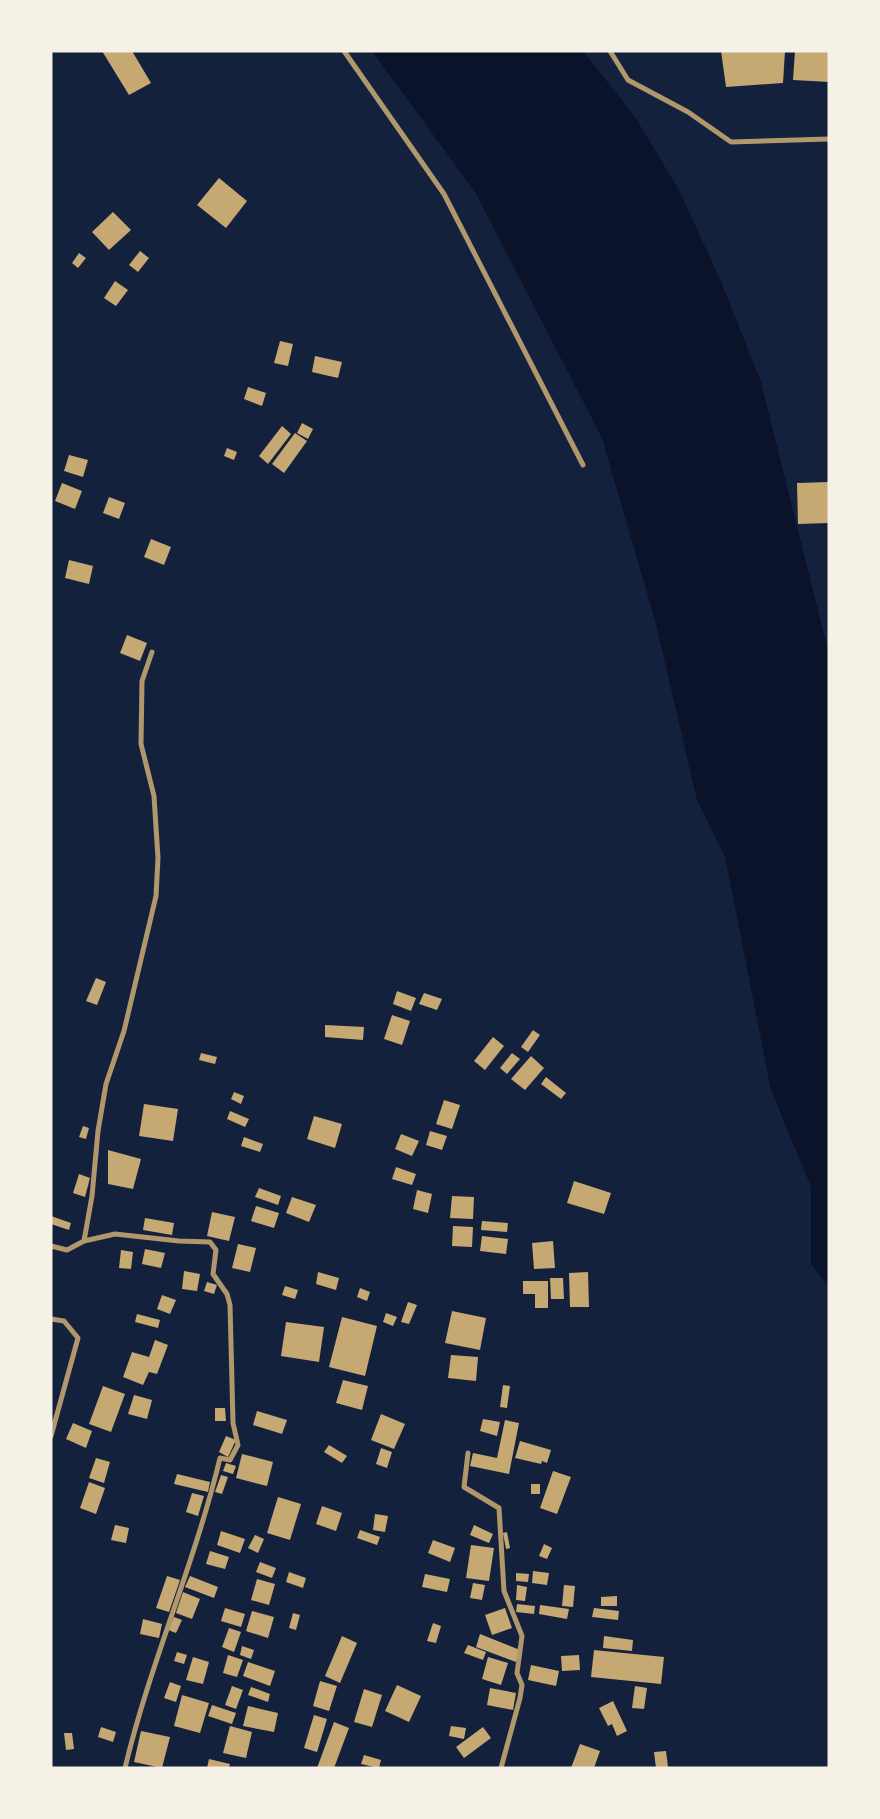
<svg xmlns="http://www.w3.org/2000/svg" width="880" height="1819" viewBox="0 0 880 1819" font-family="Barlow,sans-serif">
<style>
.water{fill:#0b132b}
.building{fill:#c6a872}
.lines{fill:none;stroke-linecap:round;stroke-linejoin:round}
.minor{stroke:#b1986c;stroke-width:5}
</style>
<rect width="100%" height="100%" fill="#14213d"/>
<path class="water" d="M372,51H583L635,117L679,190L720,279L761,382L829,654V1287L811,1264V1187L771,1090L725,857L697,800L656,624L602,438L475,192Z"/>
<g class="building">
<path d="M102,51H132L151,83L129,95Z"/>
<path d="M721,51H785L783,83L726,87Z"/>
<path d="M795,51H829V82L793,80Z"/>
<path d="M219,178L247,201L226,228L197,205Z"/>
<path d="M113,212L131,230L109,250L92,232Z"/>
<path d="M140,251L149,258L138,272L129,265Z"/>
<path d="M79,253L86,258L78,268L72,263Z"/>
<path d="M115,281L128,290L116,306L104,298Z"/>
<path d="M280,341L293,344L288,366L274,363Z"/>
<path d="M315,356L342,362L338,378L312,372Z"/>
<path d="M248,387L266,393L262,406L244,399Z"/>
<path d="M302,423L313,429L308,439L297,433Z"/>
<path d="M282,426L291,434L268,464L259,456Z"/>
<path d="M295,433L307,441L284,473L272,464Z"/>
<path d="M227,448L237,452L234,460L224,456Z"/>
<path d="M69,455L88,460L83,477L64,471Z"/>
<path d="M829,482V523L798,524L797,483Z"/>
<path d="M62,483L82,491L75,509L55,501Z"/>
<path d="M109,497L125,503L119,519L103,513Z"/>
<path d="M151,539L171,547L164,565L144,557Z"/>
<path d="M69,560L93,566L89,584L65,578Z"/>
<path d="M127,635L147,643L140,661L120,653Z"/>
<path d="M96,978L106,982L97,1005L86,1001Z"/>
<path d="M397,991L416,998L411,1011L393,1004Z"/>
<path d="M424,993L442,999L437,1010L419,1004Z"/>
<path d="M392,1015L410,1021L402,1045L384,1039Z"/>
<path d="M325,1025L364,1027L363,1040L325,1037Z"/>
<path d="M533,1030L540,1035L528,1052L521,1047Z"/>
<path d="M493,1037L504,1046L485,1070L474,1061Z"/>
<path d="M201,1053L217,1057L215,1064L199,1060Z"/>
<path d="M512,1053L520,1059L507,1074L500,1068Z"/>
<path d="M531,1056L544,1068L525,1090L511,1079Z"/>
<path d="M546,1077L566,1093L561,1099L541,1084Z"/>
<path d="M234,1092L244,1096L241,1104L231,1099Z"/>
<path d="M444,1100L460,1105L452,1129L436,1124Z"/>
<path d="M144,1104L178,1109L173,1141L139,1136Z"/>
<path d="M230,1111L249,1119L245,1127L227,1119Z"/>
<path d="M314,1116L342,1124L335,1148L307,1139Z"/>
<path d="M83,1126L89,1128L86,1139L79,1137Z"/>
<path d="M430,1131L447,1136L442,1150L426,1145Z"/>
<path d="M401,1134L419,1141L412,1156L395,1149Z"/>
<path d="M244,1137L263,1144L260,1152L241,1146Z"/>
<path d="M108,1150L141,1159L133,1189L108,1184Z"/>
<path d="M396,1167L416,1174L412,1185L392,1179Z"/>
<path d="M79,1174L90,1178L85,1197L73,1193Z"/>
<path d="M574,1181L611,1193L604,1214L567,1203Z"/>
<path d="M259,1188L281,1196L278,1205L255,1197Z"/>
<path d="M417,1190L432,1194L428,1213L413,1209Z"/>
<path d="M452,1196L474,1197L473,1219L450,1218Z"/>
<path d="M292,1197L316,1205L309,1222L286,1213Z"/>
<path d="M256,1206L279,1213L274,1228L251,1221Z"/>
<path d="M212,1212L235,1217L229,1241L207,1236Z"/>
<path d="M51,1216L71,1223L69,1230L51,1224Z"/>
<path d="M145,1218L174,1223L172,1235L143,1230Z"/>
<path d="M482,1221L508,1223L507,1232L481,1230Z"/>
<path d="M453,1226L473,1227L472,1247L452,1246Z"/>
<path d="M482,1236L508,1239L506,1254L480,1251Z"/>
<path d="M553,1241L555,1268L534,1269L532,1243Z"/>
<path d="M238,1244L256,1248L250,1272L232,1268Z"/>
<path d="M145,1249L165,1253L161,1268L142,1264Z"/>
<path d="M121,1250L133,1252L131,1269L119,1268Z"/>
<path d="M184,1271L200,1274L197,1291L182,1289Z"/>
<path d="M318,1272L339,1278L336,1290L316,1284Z"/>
<path d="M588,1272L589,1307H570L569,1273Z"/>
<path d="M550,1278H563L564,1299H551Z"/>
<path d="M523,1281H548V1308H535V1294H523Z"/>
<path d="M207,1282L217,1285L214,1294L204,1291Z"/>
<path d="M285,1286L298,1290L295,1299L282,1295Z"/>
<path d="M360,1288L370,1292L367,1301L357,1297Z"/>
<path d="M162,1295L176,1300L170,1314L157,1309Z"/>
<path d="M408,1302L417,1305L409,1324L401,1322Z"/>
<path d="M452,1311L486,1318L480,1350L445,1343Z"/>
<path d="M386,1313L397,1317L393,1326L383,1322Z"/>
<path d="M137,1314L160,1320L158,1328L135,1322Z"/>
<path d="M342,1317L377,1326L365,1376L329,1367Z"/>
<path d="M286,1322L324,1327L319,1362L281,1356Z"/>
<path d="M155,1340L168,1345L157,1374L149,1372L143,1385L123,1377L132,1352L149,1357Z"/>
<path d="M451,1355L478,1357L476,1381L448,1378Z"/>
<path d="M343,1380L368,1386L362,1410L336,1403Z"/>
<path d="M503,1385L510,1386L507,1408L500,1407Z"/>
<path d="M103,1386L125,1394L111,1432L89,1424Z"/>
<path d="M134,1395L152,1400L147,1419L128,1414Z"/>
<path d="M215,1408H225L226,1421H215Z"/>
<path d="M257,1411L287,1420L282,1434L253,1425Z"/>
<path d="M381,1414L405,1424L394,1449L371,1440Z"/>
<path d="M483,1419L500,1422L497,1436L480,1431Z"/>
<path d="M505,1420L519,1423L509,1474L470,1466L473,1453L497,1458Z"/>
<path d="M73,1423L92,1431L86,1448L66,1439Z"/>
<path d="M226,1436L236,1440L228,1457L219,1452Z"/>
<path d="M520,1441L551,1450L547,1463L542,1461L541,1464L515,1458Z"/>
<path d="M329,1445L347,1456L342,1463L324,1452Z"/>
<path d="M381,1448L392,1452L387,1468L376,1464Z"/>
<path d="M242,1454L273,1462L267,1486L236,1478Z"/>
<path d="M96,1458L110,1462L104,1483L89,1478Z"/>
<path d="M226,1463L236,1466L233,1474L223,1471Z"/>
<path d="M553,1471L571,1477L557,1514L540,1508Z"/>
<path d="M177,1474L210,1482L208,1492L174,1484Z"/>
<path d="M221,1475L228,1477L222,1494L215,1492Z"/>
<path d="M89,1482L105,1488L96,1514L80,1508Z"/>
<rect x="531" y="1484" width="9" height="10"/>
<path d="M192,1493L204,1496L198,1516L186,1512Z"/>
<path d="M278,1497L301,1504L290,1540L267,1533Z"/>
<path d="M322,1506L342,1513L336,1531L316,1524Z"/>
<path d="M375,1514L388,1516L385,1532L373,1530Z"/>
<path d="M115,1525L129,1528L126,1543L111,1540Z"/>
<path d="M474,1525L493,1534L489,1543L470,1535Z"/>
<path d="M360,1530L380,1537L377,1545L357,1538Z"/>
<path d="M221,1531L245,1539L240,1553L217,1545Z"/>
<path d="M507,1532L510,1548L506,1549L503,1533Z"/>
<path d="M255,1535L264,1539L258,1553L248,1548Z"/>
<path d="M433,1540L455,1548L450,1562L428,1553Z"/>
<path d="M544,1544L552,1548L547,1559L539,1556Z"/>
<path d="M471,1545L494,1548L489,1581L466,1578Z"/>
<path d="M210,1551L229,1557L225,1569L206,1564Z"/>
<path d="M260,1562L276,1568L272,1578L256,1572Z"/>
<path d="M533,1571L549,1573L547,1585L532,1583Z"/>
<path d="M289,1572L306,1578L303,1588L286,1582Z"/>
<path d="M516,1573L529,1574L528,1582L516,1581Z"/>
<path d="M425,1574L450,1579L447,1592L422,1587Z"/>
<path d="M167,1576L180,1580L169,1612L156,1608Z"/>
<path d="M190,1576L218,1587L214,1598L185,1587Z"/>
<path d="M257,1579L275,1584L269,1605L251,1600Z"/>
<path d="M473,1583L485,1585L482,1600L470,1598Z"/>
<path d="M517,1585L527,1587L525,1601L516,1600Z"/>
<path d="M564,1585L575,1586L573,1607L562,1606Z"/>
<path d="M183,1592L200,1599L192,1619L176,1613Z"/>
<path d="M617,1596V1606H601V1597Z"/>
<path d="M517,1604L535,1606L534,1614L516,1612Z"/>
<path d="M540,1605L569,1609L567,1619L539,1614Z"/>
<path d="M225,1608L245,1614L241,1627L221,1621Z"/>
<path d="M505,1608L512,1628L492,1635L485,1615Z"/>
<path d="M594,1608L619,1611L618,1620L592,1617Z"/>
<path d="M252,1611L274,1617L268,1638L246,1631Z"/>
<path d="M293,1613L300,1615L296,1630L289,1628Z"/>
<path d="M174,1617L182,1620L176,1633L168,1630Z"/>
<path d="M143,1619L162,1624L159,1638L140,1634Z"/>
<path d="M433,1623L441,1626L436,1643L427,1641Z"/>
<path d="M229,1628L241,1632L234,1652L222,1647Z"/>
<path d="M480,1634L520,1650L516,1662L476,1647Z"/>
<path d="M342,1636L357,1643L340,1683L325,1676Z"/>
<path d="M604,1636L633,1640L632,1651L603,1648Z"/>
<path d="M468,1645L486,1652L483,1660L464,1653Z"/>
<path d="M242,1646L254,1650L251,1659L240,1655Z"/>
<path d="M594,1650L664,1657L661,1684L591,1677Z"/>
<path d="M177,1652L187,1655L184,1664L174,1661Z"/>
<path d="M228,1655L243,1660L237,1677L223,1673Z"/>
<path d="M579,1655L580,1670L562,1671L561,1656Z"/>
<path d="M193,1657L209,1662L203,1684L186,1680Z"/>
<path d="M488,1657L508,1663L501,1685L482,1679Z"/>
<path d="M248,1662L275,1671L270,1686L243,1676Z"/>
<path d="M531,1665L559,1671L556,1686L528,1680Z"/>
<path d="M320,1681L337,1686L329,1711L313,1706Z"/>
<path d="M170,1682L181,1686L176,1702L164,1698Z"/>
<path d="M397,1685L421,1696L409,1722L385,1711Z"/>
<path d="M232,1686L243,1690L236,1709L225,1705Z"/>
<path d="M635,1686L647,1688L644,1709L632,1708Z"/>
<path d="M251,1687L270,1694L268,1702L248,1695Z"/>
<path d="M490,1688L516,1693L513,1710L487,1705Z"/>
<path d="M364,1689L382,1695L372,1727L354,1722Z"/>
<path d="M182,1695L209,1703L200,1733L174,1726Z"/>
<path d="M613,1701L627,1731L617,1736L612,1724L608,1726L599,1708Z"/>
<path d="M212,1705L236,1713L232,1724L208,1716Z"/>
<path d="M248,1706L278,1713L274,1732L243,1726Z"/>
<path d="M314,1715L327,1719L317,1752L304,1748Z"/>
<path d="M334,1722L349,1728L334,1768H317Z"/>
<path d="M230,1726L252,1732L246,1758L223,1753Z"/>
<path d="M451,1726L466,1728L464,1739L449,1736Z"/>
<path d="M101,1727L116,1732L113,1742L98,1737Z"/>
<path d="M483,1727L491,1738L464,1758L456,1747Z"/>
<path d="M141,1731L170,1737L162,1768L134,1762Z"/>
<path d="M64,1733H72L74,1749L66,1750Z"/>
<path d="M580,1744L600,1751L594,1768H571Z"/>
<path d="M666,1751L668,1767L656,1768L654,1752Z"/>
<path d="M364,1755L381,1760L379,1768L361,1764Z"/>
<path d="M209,1759L230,1764L229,1768H207Z"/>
</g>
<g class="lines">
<g class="minor">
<path d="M344,51L444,194L583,465"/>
<path d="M610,51L628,80L688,112L731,142L829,139"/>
<path d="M84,1241L92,1196L98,1131L106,1084L124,1031L156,896L158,858L154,796L141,744L142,681L152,652"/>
<path d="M51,1246L67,1250L84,1241L115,1234L179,1241L210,1242L216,1250L213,1274L227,1294L230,1305L233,1423L238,1445L230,1460L220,1458C195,1563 150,1663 125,1768"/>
<path d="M51,1319L64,1321L78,1338L51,1436"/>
<path d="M468,1453L464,1487L499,1508L504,1591L522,1636L517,1673L522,1685L520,1698L501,1768"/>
</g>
</g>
<rect width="880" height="1819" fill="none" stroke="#f6f1e7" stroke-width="105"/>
</svg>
